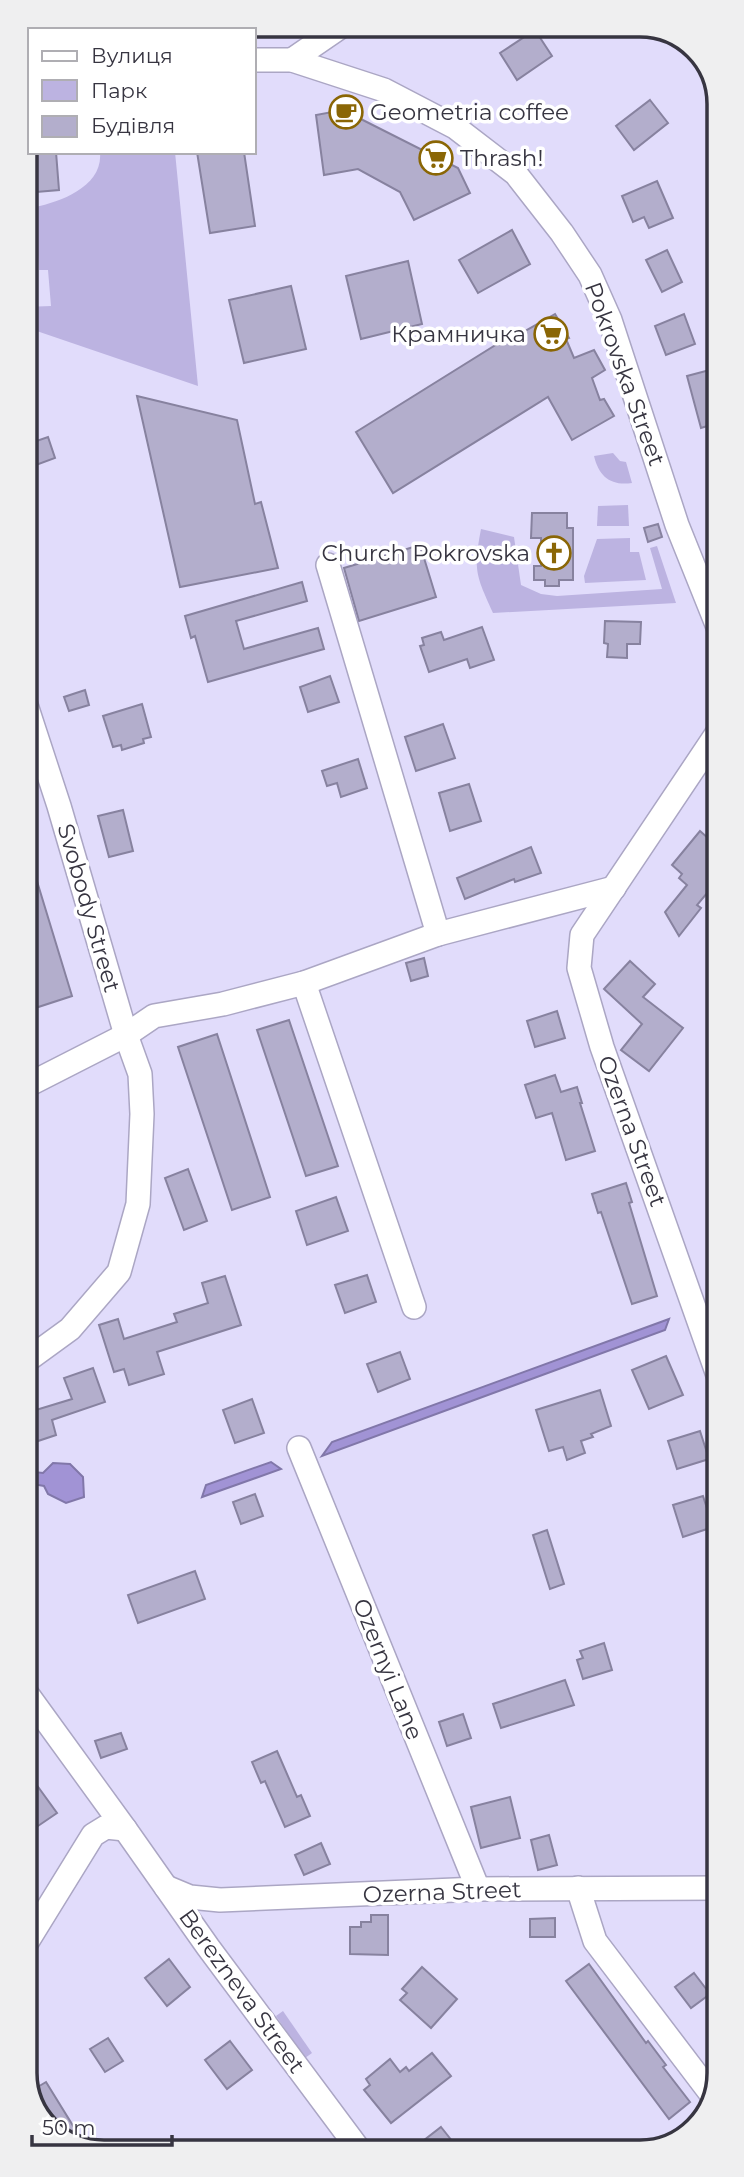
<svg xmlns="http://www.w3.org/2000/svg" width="744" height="2177" viewBox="0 0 744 2177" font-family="Montserrat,sans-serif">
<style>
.green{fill:#bcb3e1}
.water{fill:#a193d5;stroke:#8177a9;stroke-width:2}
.building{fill:#b3aecc;stroke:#87829f;stroke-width:2}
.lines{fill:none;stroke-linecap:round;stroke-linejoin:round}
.minor-casing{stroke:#aba6c4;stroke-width:26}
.minor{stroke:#fff;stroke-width:23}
.labels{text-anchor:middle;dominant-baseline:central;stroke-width:7;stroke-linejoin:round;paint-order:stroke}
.poi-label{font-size:23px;fill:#373541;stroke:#fff;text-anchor:start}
.street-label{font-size:23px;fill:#373541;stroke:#fff}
.rim{fill:none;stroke:#373541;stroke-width:3.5}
</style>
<rect width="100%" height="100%" fill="#e1dcfb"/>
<g class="green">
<path d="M175,152L198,386L25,327V307L51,306L48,270H39L35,207C61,202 103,186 100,153Z"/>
<path d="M613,453L620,461L626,462L632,483C611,486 599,477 594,456Z"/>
<path d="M628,505L629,526H597L598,506Z"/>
<path d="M481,529L514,537L521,585L541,594L557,596L662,589L650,548L657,546L676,603L493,613C476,575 473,571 481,529Z"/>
<path d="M630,538V552H639L646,580L585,583L584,576L597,539Z"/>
<path d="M283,2011L312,2053L305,2058L276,2016Z"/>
</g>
<g class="water">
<path d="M669,1319L665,1330L322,1456L332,1442Z"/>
<path d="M271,1462L281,1469L202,1497L206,1485Z"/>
<path d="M53,1463L70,1464L83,1477L84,1497L66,1503L48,1494L44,1486L33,1484L26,1493V1471L43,1473Z"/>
</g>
<g class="building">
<path d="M535,30L552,56L517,80L500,53Z"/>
<path d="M650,100L668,123L634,150L616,126Z"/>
<path d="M343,110L458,168L470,193L414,220L400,192L358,169L324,175L316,115Z"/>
<path d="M25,152H56L59,190L25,193Z"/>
<path d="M197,152H244L255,226L210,233Z"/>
<path d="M657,181L673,218L649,228L644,217L633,222L622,196Z"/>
<path d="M512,230L530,264L478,293L459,260Z"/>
<path d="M667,250L682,282L662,292L646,260Z"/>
<path d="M408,261L422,324L361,339L346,276Z"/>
<path d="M291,286L306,349L244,363L229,300Z"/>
<path d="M555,314L569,338L566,339L574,358L594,350L605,370L592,378L600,400L604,399L614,416L572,440L548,397L393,493L356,432L502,341L504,343Z"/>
<path d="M684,314L695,344L666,355L655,326Z"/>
<path d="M717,368V423L701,428L687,376Z"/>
<path d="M137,396L237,420L255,504L261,502L278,568L180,587Z"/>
<path d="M48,437L55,458L25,469V445Z"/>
<path d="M532,513H567V528H573V580H559V586H545V580H534V566H541V538H531Z"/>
<path d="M658,524L662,537L648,542L644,528Z"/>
<path d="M420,545L436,597L359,621L344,568Z"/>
<path d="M302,582L307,601L236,621L244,649L318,628L324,649L208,682L195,636L191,638L185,616Z"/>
<path d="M605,621L641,622L640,644H627V658L607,657L608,644L604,643Z"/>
<path d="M482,627L494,660L470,668L467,659L429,672L420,646L424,645L422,638L441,632L444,640Z"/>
<path d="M330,676L339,702L308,712L300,687Z"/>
<path d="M85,690L89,705L69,711L64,697Z"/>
<path d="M142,704L151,737L143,739L144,743L122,750L121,745L113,747L103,716Z"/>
<path d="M443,724L455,758L416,771L405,737Z"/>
<path d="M358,759L367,788L341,797L337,783L327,786L322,771Z"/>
<path d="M469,784L481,821L450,831L439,793Z"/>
<path d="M123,810L133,851L109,857L98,816Z"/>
<path d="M700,831L718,847V880L697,905L701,908L679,936L665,912L687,885L679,878L682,874L672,865Z"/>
<path d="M531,847L541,873L515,882L514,879L465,899L457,878Z"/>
<path d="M26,855H29L72,996L26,1011Z"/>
<path d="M424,958L428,976L411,981L406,963Z"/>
<path d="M630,961L655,984L643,997L683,1028L649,1071L621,1050L642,1024L604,989Z"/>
<path d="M557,1011L565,1038L535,1047L527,1021Z"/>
<path d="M289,1020L338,1166L306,1176L257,1030Z"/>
<path d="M217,1034L270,1197L232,1210L178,1047Z"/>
<path d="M555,1075L561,1092L577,1087L582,1103H580L595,1151L566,1160L552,1113L536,1118L525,1085Z"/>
<path d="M188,1169L207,1221L184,1230L165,1178Z"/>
<path d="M626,1183L632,1202L629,1203L657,1296L632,1304L601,1212L598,1213L592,1194Z"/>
<path d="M336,1197L348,1231L307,1245L296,1211Z"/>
<path d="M367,1275L376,1302L345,1313L335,1285Z"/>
<path d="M225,1276L241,1325L157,1352L164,1374L129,1385L124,1369L114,1372L99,1325L118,1319L124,1339L177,1322L174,1314L208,1303L202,1283Z"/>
<path d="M400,1352L410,1379L378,1392L367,1364Z"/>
<path d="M666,1356L683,1395L649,1409L632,1370Z"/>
<path d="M93,1368L105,1402L52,1420L56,1435L26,1445V1413L72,1399L64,1378Z"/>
<path d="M600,1390L611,1426L591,1434L593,1437L581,1441L585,1453L567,1460L563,1447L549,1451L536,1410Z"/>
<path d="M252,1399L264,1433L235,1443L223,1410Z"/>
<path d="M700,1431L709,1459L677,1469L668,1441Z"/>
<path d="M255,1494L263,1516L241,1524L233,1502Z"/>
<path d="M703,1496L713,1527L683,1537L673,1505Z"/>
<path d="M547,1530L564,1584L550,1589L533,1535Z"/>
<path d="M195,1571L205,1599L138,1623L128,1595Z"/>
<path d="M604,1643L612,1670L583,1679L577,1660L583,1658L580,1651Z"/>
<path d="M565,1680L574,1705L501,1728L493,1704Z"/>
<path d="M463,1714L471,1738L447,1746L439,1722Z"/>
<path d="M121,1733L127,1749L101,1758L95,1741Z"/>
<path d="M277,1751L297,1797L301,1795L310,1816L285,1827L265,1781L261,1783L252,1762Z"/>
<path d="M36,1784L57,1813L38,1826L27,1811V1791Z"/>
<path d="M510,1797L520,1838L481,1848L471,1807Z"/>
<path d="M549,1835L557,1865L538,1870L531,1840Z"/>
<path d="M321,1843L330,1864L304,1875L295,1855Z"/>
<path d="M371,1915H388V1955L350,1954V1927H361V1922H371Z"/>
<path d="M555,1918V1937H530V1919Z"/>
<path d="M169,1959L190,1987L167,2006L145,1978Z"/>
<path d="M589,1964L646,2043L648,2041L666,2065L663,2067L690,2102L669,2119L566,1981Z"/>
<path d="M422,1967L457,1999L431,2028L400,2000L407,1993L402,1989Z"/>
<path d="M694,1973L710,1994L691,2008L675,1987Z"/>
<path d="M108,2038L123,2061L105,2072L90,2049Z"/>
<path d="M230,2041L252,2070L227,2089L205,2060Z"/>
<path d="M432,2053L451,2076L391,2123L364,2090L370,2085L366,2079L390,2059L400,2072L406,2067L409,2071Z"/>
<path d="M46,2082L75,2129L62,2137L59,2136L31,2091Z"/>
<path d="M441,2127L460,2151H410Z"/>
</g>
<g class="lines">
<defs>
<g id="minor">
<path d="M254,60H292L384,90L455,127L516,174L562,233L590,275L610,320L677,525L718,627"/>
<path d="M292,60L343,25"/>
<path d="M328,565L438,934"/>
<path d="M25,702L59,806L126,1035L140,1074L142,1114L138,1204L119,1272L70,1329L26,1361"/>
<path d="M718,732L582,935L579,968L602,1047L719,1378"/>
<path d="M304,983L414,1307"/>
<path d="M26,1086L126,1035L154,1016L223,1004L304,983L438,934L614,888"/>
<path d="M299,1448L478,1889"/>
<path d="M27,1694L125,1829L208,1947L360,2151"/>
<path d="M166,1887L190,1897L220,1900L478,1889L719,1888"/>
<path d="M578,1888L595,1941L712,2095"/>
<path d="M27,1942L93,1835L106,1827L125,1829"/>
</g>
</defs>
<use href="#minor" class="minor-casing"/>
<use href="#minor" class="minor"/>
</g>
<defs>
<symbol id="cafe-ring" viewBox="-11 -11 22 22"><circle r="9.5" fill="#fff" stroke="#8a6605" stroke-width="1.5"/><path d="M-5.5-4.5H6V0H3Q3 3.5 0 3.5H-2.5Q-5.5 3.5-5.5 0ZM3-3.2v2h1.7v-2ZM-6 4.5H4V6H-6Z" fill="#8a6605"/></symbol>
<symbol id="supermarket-ring" viewBox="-11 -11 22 22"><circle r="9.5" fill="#fff" stroke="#8a6605" stroke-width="1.5"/><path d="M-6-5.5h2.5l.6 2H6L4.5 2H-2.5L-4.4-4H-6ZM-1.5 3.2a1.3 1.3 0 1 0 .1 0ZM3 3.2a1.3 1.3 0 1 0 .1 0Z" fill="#8a6605"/></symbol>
<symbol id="church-ring" viewBox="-11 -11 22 22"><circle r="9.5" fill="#fff" stroke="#8a6605" stroke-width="1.5"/><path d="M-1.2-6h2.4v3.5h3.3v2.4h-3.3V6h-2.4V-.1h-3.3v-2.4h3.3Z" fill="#8a6605"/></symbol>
</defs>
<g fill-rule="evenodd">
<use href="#cafe-ring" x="327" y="93" width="38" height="38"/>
<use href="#supermarket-ring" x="417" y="139" width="38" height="38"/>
<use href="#supermarket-ring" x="532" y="315" width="38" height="38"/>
<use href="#church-ring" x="535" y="534" width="38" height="38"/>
</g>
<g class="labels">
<g class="poi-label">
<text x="370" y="112">Geometria coffee</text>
<text x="460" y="158">Thrash!</text>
<text x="526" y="334" text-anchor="end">Крамничка</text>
<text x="530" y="553" text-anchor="end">Church Pokrovska</text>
</g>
<g class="street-label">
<text transform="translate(625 374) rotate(70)">Pokrovska Street</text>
<text transform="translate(89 908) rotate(74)">Svobody Street</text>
<text transform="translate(632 1131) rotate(70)">Ozerna Street</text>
<text transform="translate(388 1669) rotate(68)">Ozernyi Lane</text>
<text transform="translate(442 1892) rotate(-2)">Ozerna Street</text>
<text transform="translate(242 1991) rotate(54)">Berezneva Street</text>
</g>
</g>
<path d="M0 0H744V2177H0ZM104 37H640A67 67 0 0 1 707 104V2073A67 67 0 0 1 640 2140H104A67 67 0 0 1 37 2073V104A67 67 0 0 1 104 37Z" fill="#efeff0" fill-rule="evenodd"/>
<path class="rim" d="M104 37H640A67 67 0 0 1 707 104V2073A67 67 0 0 1 640 2140H104A67 67 0 0 1 37 2073V104A67 67 0 0 1 104 37Z"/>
<rect x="28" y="28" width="228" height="126" fill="#ffffff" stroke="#afaeb3" stroke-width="2"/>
<rect x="42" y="51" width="35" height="10" fill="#ffffff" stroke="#afaeb3" stroke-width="2"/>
<text x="91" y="63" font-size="21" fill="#373541">Вулиця</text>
<rect x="42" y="80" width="35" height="21" fill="#bcb3e1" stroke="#afaeb3" stroke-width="2"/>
<text x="91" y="98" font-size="21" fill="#373541">Парк</text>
<rect x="42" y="116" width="35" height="21" fill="#b3aecc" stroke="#afaeb3" stroke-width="2"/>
<text x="91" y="133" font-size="21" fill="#373541">Будівля</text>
<path d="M32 2135v10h140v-10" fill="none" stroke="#373541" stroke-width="3.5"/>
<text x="42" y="2135" font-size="21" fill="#373541" stroke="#ffffff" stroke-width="5" paint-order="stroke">50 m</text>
</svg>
